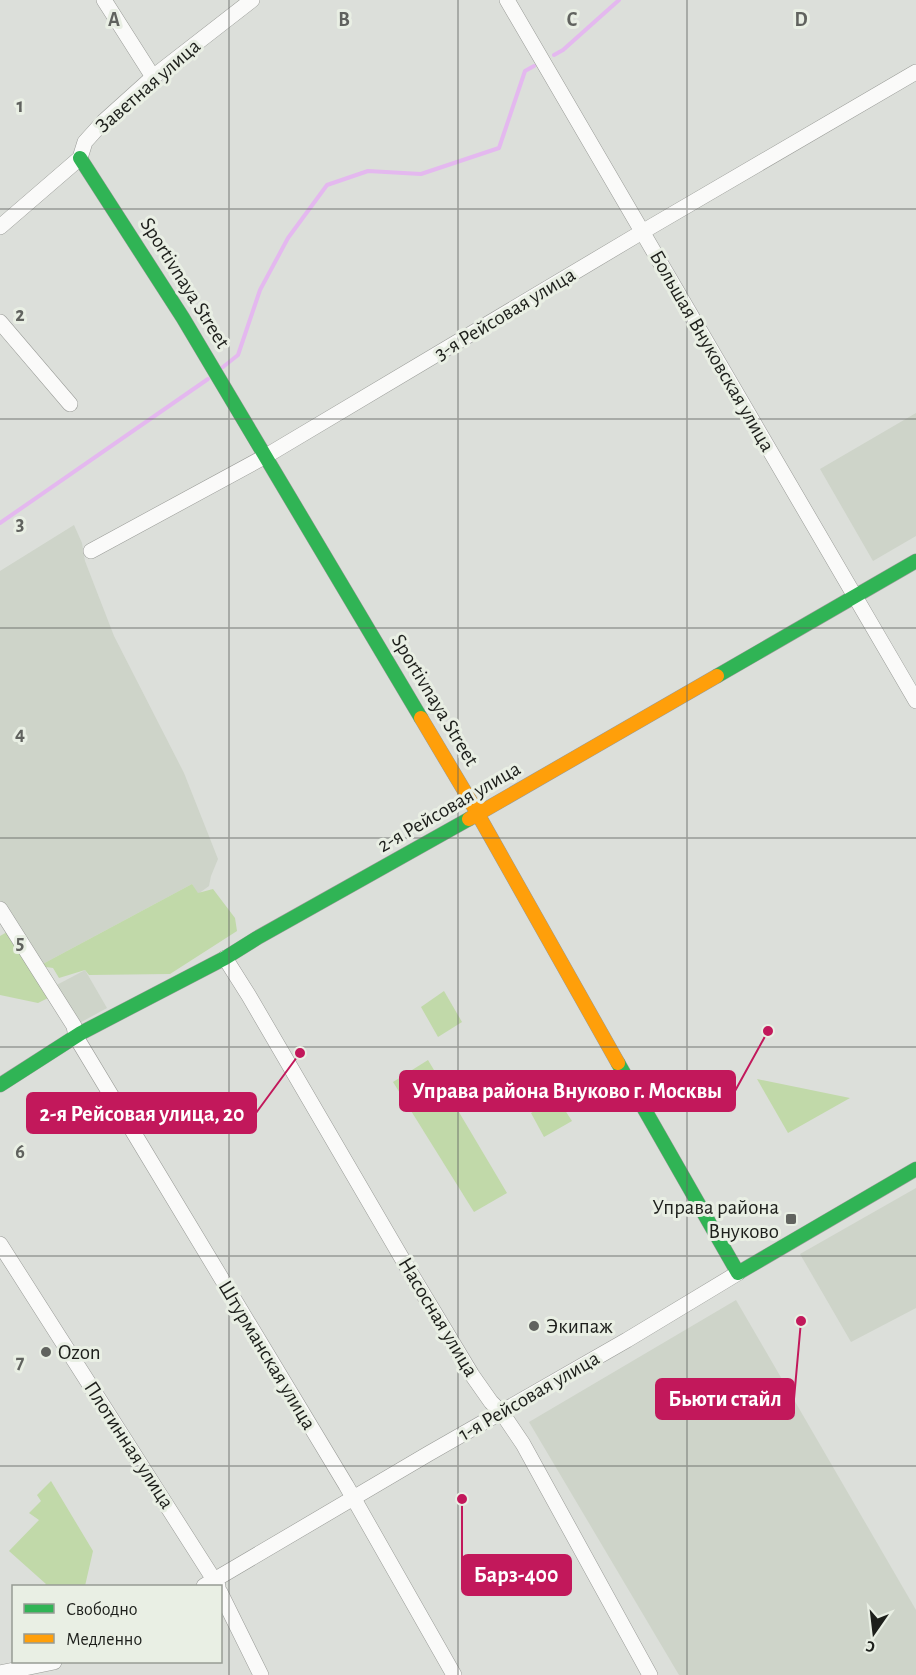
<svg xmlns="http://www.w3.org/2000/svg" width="916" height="1675" viewBox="0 0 916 1675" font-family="'Alegreya Sans',sans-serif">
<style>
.built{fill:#ced4c9}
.green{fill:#c1d9a9}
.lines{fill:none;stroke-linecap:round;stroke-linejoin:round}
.stream{stroke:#e4b8ef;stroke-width:4}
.street-casing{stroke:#999b97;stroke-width:16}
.fast-casing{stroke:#999b97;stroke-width:15}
.slow-casing{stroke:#999b97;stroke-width:15}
.street{stroke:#fafaf9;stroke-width:15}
.fast{stroke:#30b455;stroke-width:14}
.slow{stroke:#ff9f0a;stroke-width:14}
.grid{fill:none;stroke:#60625e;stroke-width:1.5;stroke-opacity:0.55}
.poi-dot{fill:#60625e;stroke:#e9efe4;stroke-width:2}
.labels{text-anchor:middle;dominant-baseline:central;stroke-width:6;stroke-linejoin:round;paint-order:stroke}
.street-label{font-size:21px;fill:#1d1f1b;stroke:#e9efe4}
.poi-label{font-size:21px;fill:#1d1f1b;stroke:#e9efe4;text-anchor:start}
.grid-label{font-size:20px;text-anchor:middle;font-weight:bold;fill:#60625e;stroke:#e9efe4;stroke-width:6;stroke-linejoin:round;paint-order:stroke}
.leader{fill:none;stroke:#c2185b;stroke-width:2}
.callout-dot{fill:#c2185b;stroke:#e9efe4;stroke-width:2}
.callout{fill:#c2185b;stroke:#c2185b;stroke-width:2}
.callout-label{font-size:22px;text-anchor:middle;font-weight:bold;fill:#fff}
</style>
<rect width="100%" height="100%" fill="#dcdfda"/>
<g class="built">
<path d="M916,413V536L873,561L820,469Z"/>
<path d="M74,525L82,543L85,561L114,636L184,773L218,859L211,876L209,886L198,894L192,884L39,966L0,902V571Z"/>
<path d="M85,970L107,1008L74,1026L51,988Z"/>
<path d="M916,1188V1308L851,1342L800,1254Z"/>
<path d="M736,1300L916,1610V1675H679L529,1422Z"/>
</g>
<g class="green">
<path d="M192,884L198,893L213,889L235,918L237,931L170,974L89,975L85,970L59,978L53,968L39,966Z"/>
<path d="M7,932L48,998L38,1003L0,995V936Z"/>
<path d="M444,991L462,1022L438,1037L421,1007Z"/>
<path d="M428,1060L507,1193L474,1212L393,1082Z"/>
<path d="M757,1079L850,1098L788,1133Z"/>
<path d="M557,1098L572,1121L544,1137L531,1113Z"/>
<path d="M51,1481L93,1551L85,1586H44L46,1584L9,1551L39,1520L29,1513L41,1501L37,1495Z"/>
</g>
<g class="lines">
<g class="stream">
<path d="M554,55L563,50L619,0"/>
<path d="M223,367L238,355L260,290L288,238L327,185L368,171L421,174L499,148L525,71L534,66"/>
<path d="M0,523L208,379"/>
</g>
<defs>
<g id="street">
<path d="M104,0L153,77"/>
<path d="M507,0L916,701"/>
<path d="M0,227L80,158L85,142L103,122L153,77L252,0"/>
<path d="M0,322L70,404"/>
<path d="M91,551L266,456L642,232L916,72"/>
<path d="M0,909L74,1026L76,1037L346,1485L454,1675"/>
<path d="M225,958L249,996L407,1267L472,1375L491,1402L502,1413L523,1444L650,1675"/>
<path d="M0,1244L218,1586"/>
<path d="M204,1586L428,1454L627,1340L738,1273"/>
<path d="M220,1592L261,1675"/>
<path d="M0,1673L54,1662"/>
</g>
<g id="fast">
<path d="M80,158L183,318L421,718"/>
<path d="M717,676L916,561"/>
<path d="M618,1063L738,1273L916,1169"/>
<path d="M0,1085L81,1033L225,958L257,938L469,819"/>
</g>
<g id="slow">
<path d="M421,718L471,802L618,1063"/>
<path d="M469,819L717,676"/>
</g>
</defs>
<use href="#street" class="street-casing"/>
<use href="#fast" class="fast-casing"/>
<use href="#slow" class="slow-casing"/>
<use href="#street" class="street"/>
<use href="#fast" class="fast"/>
<use href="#slow" class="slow"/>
</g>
<path class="grid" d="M229,0V1675M458,0V1675M687,0V1675M0,209H916M0,419H916M0,628H916M0,838H916M0,1047H916M0,1256H916M0,1466H916"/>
<g class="poi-dot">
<rect x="785" y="1213" width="12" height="12" rx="3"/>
<circle cx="534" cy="1326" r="6"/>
<circle cx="46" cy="1352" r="6"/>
</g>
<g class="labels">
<g class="street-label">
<text transform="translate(148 86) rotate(-41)">Заветная улица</text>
<text transform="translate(185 283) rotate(58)">Sportivnaya Street</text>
<text transform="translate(505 314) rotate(-31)">3-я Рейсовая улица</text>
<text transform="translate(712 351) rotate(60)">Большая Внуковская улица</text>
<text transform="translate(435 700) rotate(59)">Sportivnaya Street</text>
<text transform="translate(449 807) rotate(-30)">2-я Рейсовая улица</text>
<text transform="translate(438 1317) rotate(59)">Насосная улица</text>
<text transform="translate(267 1355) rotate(59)">Штурманская улица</text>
<text transform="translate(529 1396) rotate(-30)">1-я Рейсовая улица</text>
<text transform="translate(129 1445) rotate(57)">Плотинная улица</text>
</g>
<g class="poi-label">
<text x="779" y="1207" text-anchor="end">Управа района<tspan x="779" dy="24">Внуково</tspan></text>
<text x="546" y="1326">Экипаж</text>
<text x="58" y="1352">Ozon</text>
</g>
</g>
<g class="grid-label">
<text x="114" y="26">A</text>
<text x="344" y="26">B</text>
<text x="572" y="26">C</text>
<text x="801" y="26">D</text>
<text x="20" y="112">1</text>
<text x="20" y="321">2</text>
<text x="20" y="530">3</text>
<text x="20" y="740">4</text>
<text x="20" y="949">5</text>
<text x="20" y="1158">6</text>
<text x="20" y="1368">7</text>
</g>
<path class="leader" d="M768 1031L735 1091M300 1053L256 1113M801 1321L794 1399M462 1499L462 1575"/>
<g class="callout-dot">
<circle cx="768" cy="1031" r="6"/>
<circle cx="300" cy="1053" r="6"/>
<circle cx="801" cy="1321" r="6"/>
<circle cx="462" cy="1499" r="6"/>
</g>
<g class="callout">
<rect x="400" y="1071" width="335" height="40" rx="6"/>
<rect x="27" y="1093" width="229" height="40" rx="6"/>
<rect x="656" y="1379" width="138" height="40" rx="6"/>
<rect x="462" y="1555" width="109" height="40" rx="6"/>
</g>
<g class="callout-label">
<text x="567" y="1098">Управа района Внуково г. Москвы</text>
<text x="142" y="1121">2-я Рейсовая улица, 20</text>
<text x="725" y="1406">Бьюти стайл</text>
<text x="516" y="1582">Барз-400</text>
</g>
<rect x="12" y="1585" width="210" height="78" fill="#e9efe4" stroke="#979c94" stroke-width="1.5"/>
<rect x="24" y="1604" width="30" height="9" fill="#30b455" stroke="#979c94" stroke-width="1.5"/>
<text x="66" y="1615" font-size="18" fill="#1d1f1b">Свободно</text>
<rect x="24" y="1634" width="30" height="9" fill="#ff9f0a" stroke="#979c94" stroke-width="1.5"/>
<text x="66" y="1645" font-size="18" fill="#1d1f1b">Медленно</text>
<g transform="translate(874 1633) rotate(194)" stroke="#e9efe4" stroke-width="4.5" paint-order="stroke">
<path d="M0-4.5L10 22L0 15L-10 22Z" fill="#1d1f1b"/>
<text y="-9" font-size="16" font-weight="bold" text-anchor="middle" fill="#1d1f1b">С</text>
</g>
</svg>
